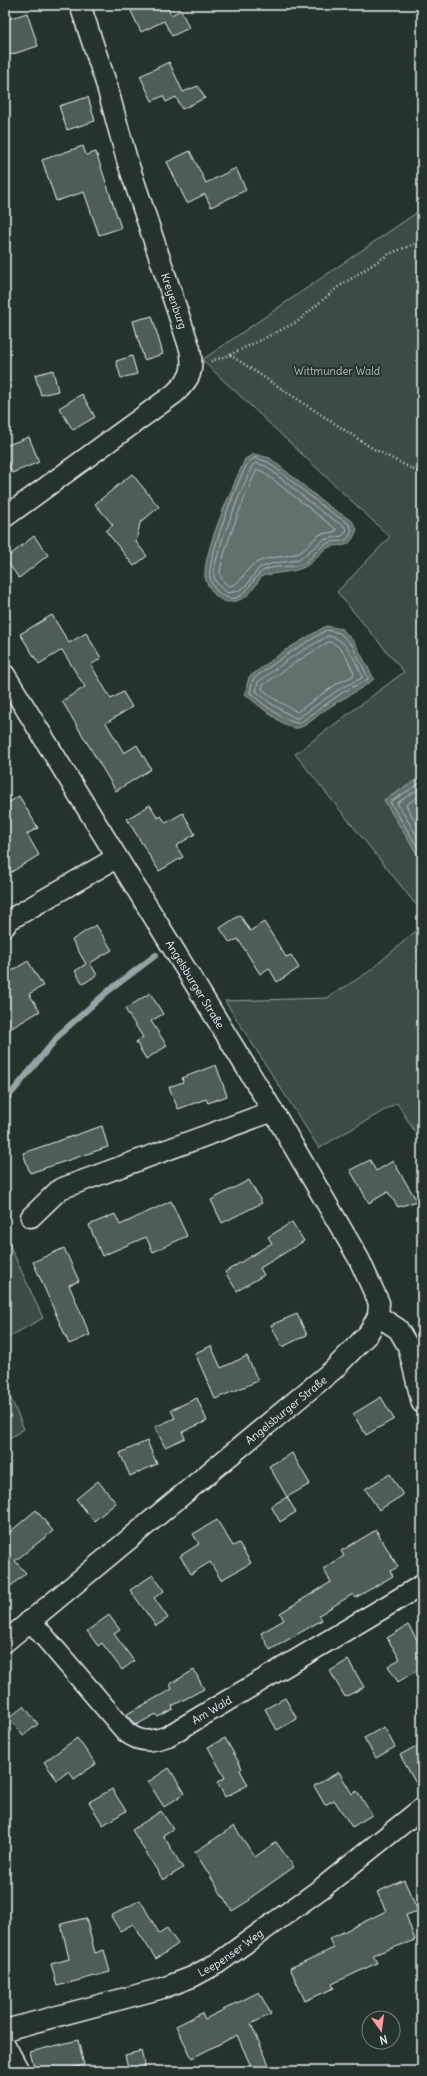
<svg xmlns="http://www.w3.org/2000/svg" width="427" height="2076" viewBox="0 0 427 2076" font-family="Delius,sans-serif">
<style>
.green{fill:#3e4b47;stroke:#939ea0}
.water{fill:#636f6d;stroke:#98a3a5}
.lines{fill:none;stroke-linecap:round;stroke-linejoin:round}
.shore{stroke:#b3bdc0;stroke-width:1}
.stream{stroke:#98a3a5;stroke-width:6}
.building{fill:#505c59;stroke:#e8f1f8}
.street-casing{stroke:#e8f1f8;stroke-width:23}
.path{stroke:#e8f1f8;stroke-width:2.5;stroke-dasharray:1 3;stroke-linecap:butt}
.street{stroke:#26332d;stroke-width:20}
.labels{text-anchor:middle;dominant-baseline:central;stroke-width:4;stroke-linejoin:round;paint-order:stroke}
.street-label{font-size:11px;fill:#e8f1f8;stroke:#26332d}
.park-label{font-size:11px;fill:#b5bfc3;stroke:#26332d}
</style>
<rect width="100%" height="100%" fill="#26332d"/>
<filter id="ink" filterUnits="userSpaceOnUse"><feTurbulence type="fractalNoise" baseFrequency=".025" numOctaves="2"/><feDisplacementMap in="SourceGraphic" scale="8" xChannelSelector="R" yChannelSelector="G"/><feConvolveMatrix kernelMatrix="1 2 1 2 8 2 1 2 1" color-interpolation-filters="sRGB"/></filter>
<g filter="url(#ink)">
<g class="green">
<path d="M422,209V777L384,800L422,862V912L295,754L404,672L337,592L390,537L202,360Z"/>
<path d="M422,926V1143L397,1103L319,1148L225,1001L327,998L367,973Z"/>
<path d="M5,1235L43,1318L5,1339Z"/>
<path d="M5,1385L24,1429L5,1441Z"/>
</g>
<g class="water">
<path d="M254,454L270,458L327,505L352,521L357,529C348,555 340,540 326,549C317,554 313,564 302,568C291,573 276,572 262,576C252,590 248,601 228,602C224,602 218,598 215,595C211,590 206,583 205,577C203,550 234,485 245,459Z"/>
<path d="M326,626L342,629L355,643L374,679C359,691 341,699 325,710C316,716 304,730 293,728C282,725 254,702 245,694L249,677L284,651Z"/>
<path d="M422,777V862L384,800Z"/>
</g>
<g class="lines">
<g class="shore">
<path d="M255,458L268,462L325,508L349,524L352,530C347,547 338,538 326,544C316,549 311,561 300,565C288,568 268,564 259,574C249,584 241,607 222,595C216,592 211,584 210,578C206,563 238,478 248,463C249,461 252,460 255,458Z"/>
<path d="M256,463L266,466L322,512L345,527L347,530L342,536L323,540L299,560L274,563L259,568L246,586L238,591L228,593C222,589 216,584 214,577C211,560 244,485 252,466Z"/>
<path d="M257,470L262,471L337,530C332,534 325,532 319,535C311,540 306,552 295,554C282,558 268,556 256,563C243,569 244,584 229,586C225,584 221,579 220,574C219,560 249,484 257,470Z"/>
<path d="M327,630L340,633L352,645L368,677V679L343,692L300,723C286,724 261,702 250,693L253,679L286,655Z"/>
<path d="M328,636C347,638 354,660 362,675V678L341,688L298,718H295L270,703L256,691L258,682L289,659Z"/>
<path d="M329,642C342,644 349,663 354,673L353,676L338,683L297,712L273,698L262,689L263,685L293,664Z"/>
<path d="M422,782L390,802L422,854"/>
<path d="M422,787L397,803L422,844"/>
<path d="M422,794L406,805L422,833"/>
</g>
<path class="stream" d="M5,1101L61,1033L107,992L156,955"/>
</g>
<g class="building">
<path d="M128,5H167L171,15L181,10L189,28L172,36L164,21L141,32Z"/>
<path d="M27,13L38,46L10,55L5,40V20Z"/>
<path d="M169,62L183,92L198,86L205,98L182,109L176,97L166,102L163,96L152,101L140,76Z"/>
<path d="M88,97L95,121L67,130L59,106Z"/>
<path d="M83,146L86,155L96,152L121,228L99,235L84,192L56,201L42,160Z"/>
<path d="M190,151L206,183L236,168L246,190L211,207L205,194L187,203L167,162Z"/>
<path d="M152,316L163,354L144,360L133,321Z"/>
<path d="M132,356L137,374L121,378L116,361Z"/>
<path d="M53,370L58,391L41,395L35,375Z"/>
<path d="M82,394L95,417L73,430L59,408Z"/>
<path d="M29,437L39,462L12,473L5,455V446Z"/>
<path d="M132,474L159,507L140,523L136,542L147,556L134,566L106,531L113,525L95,504Z"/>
<path d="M34,536L48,555L19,578L5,559Z"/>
<path d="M52,615L69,643L86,633L101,658L91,665L111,699L123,692L132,707L106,723L124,753L137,745L151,769L116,791L62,701L85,687L62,650L39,664L20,634Z"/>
<path d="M19,796L38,828L27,834L39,855L5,876V805Z"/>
<path d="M150,805L158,818L161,816L166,823L183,813L195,834L176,846L183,857L159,871L127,819Z"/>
<path d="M240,915L250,931L264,922L286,957L291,955L299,968L277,982L269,968L260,974L238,939L230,943L220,928Z"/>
<path d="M96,925L112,950L90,963L97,975L83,984L75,971L86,964L72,940Z"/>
<path d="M28,961L43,986L29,994L40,1011L5,1032V975Z"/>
<path d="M150,993L163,1014L151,1021L167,1046L146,1059L136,1042L143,1037L125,1009Z"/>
<path d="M216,1065L227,1096L208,1103L206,1099L178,1109L169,1087L183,1082L182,1078Z"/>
<path d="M102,1126L108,1147L30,1173L23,1153Z"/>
<path d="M370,1160L376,1171L393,1161L417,1201L398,1207L388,1192L369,1203L350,1170Z"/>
<path d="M249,1180L262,1203L222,1223L211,1200Z"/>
<path d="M171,1201L187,1236L153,1252L146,1237L102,1256L89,1225L115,1214L120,1225Z"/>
<path d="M292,1222L304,1241L260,1268L264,1275L237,1291L225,1272L272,1243L268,1237Z"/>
<path d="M64,1248L79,1281L69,1285L90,1335L69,1344L33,1262Z"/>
<path d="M297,1314L307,1335L282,1347L271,1325Z"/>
<path d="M211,1346L221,1368L247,1356L258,1381L215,1399L195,1353Z"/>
<path d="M381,1397L394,1419L366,1435L353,1414Z"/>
<path d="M197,1398L207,1421L182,1432L185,1438L165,1447L155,1427L175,1418L171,1410Z"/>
<path d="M147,1441L157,1464L130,1476L120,1453Z"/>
<path d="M292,1453L310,1484L287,1497L269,1466Z"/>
<path d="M390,1474L403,1495L379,1510L365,1489Z"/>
<path d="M98,1481L116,1503L94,1521L76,1499Z"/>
<path d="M287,1497L296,1512L280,1522L271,1506Z"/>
<path d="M36,1510L53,1531L15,1561L26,1573L5,1591V1536Z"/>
<path d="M217,1520L233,1546L239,1543L251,1563L221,1580L210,1562L191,1574L180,1556L199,1544L193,1534Z"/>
<path d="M376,1530L398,1567L390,1571L393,1576L355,1598L353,1594L319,1615L322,1620L270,1650L261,1633L284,1620L280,1613L331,1582L323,1569L344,1556L341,1551Z"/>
<path d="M153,1575L164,1591L154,1598L168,1618L156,1626L130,1590Z"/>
<path d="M109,1615L120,1630L114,1634L134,1661L122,1670L102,1643L98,1646L87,1631Z"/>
<path d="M408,1625L422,1648V1667L398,1682L388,1666L400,1659L387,1638Z"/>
<path d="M348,1660L364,1687L345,1697L330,1671Z"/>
<path d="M194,1670L204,1689L172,1706L173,1709L158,1717L156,1714L136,1725L128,1716L127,1714L172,1689L170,1684Z"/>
<path d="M285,1698L297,1719L277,1730L265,1709Z"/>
<path d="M24,1706L38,1724L23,1736L9,1718Z"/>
<path d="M384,1727L395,1747L376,1758L364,1738Z"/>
<path d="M77,1738L96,1764L74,1779L69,1771L57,1780L44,1762Z"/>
<path d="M225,1738L242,1768L240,1770L248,1785L225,1797L217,1782L225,1778L208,1747Z"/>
<path d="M422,1743V1794L400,1755Z"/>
<path d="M169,1768L185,1793L164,1807L148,1782Z"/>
<path d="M339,1772L352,1794L357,1791L372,1815L352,1827L334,1800L325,1805L314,1786Z"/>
<path d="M112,1789L126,1811L103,1825L89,1802Z"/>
<path d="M161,1811L173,1829L163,1835L183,1868L163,1880L132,1830Z"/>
<path d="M234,1826L255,1857L276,1842L294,1867L250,1898V1900L232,1911L195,1852Z"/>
<path d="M404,1880L418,1911L406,1915L415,1940L373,1955L377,1963L332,1984L334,1988L305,2001L290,1968L334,1948L329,1939L386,1911L377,1892Z"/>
<path d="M140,1900L159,1933L167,1928L178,1944L156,1959L133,1924L120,1931L111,1916Z"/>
<path d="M86,1918L95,1953L104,1950L110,1972L57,1986L51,1964L69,1959L61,1924Z"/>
<path d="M259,1992L271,2014L251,2024L270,2067L262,2071H253L237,2035L192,2058L176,2026L202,2013L205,2019Z"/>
<path d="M78,2040L84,2065L59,2071H35L30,2052Z"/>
<path d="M141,2051L146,2071H129L125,2055Z"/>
</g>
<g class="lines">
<defs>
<g id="street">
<path d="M5,517L174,394C191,378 194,372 190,349L127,160L106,83L80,5"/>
<path id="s1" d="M5,675L273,1111L359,1259L379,1303L378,1316L368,1334L333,1370L5,1642"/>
<path d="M5,926L9,920L116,858"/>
<path d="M31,1217L60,1189L273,1111"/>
<path d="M378,1316L398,1329L408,1346L422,1403"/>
<path id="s2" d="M30,1620L126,1732C140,1743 151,1742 168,1736L422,1585"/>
<path id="s3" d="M5,2030L163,1988L192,1977L218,1963L322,1888L422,1808"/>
<path d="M5,2045L19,2071"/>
</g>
</defs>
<use href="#street" class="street-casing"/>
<g class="path">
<path d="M230,355L297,322L338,287L389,254L422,241"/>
<path d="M211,361L230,355L372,448L422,474"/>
</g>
<use href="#street" class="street"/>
</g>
</g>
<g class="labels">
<g class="street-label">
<text transform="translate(174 301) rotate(71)">Kreyenburg</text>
<text stroke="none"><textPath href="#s1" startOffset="363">Angelsburger Straße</textPath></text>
<text transform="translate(286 1410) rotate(-39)">Angelsburger Straße</text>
<text stroke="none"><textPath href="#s2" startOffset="243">Am Wald</textPath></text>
<text stroke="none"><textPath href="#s3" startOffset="240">Leepenser Weg</textPath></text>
</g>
<g class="park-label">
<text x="337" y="371">Wittmunder Wald</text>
</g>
</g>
<rect width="427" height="2076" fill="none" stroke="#26332d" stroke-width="20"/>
<rect x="10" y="10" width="407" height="2056" fill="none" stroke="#e8f1f8" stroke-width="1.5" filter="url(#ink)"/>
<g transform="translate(381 2030) rotate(166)"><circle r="19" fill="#26332d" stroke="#747f7e"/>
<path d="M0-3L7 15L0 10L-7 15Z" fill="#ff9aa2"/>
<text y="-6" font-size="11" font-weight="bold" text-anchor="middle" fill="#e8f1f8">N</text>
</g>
</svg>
